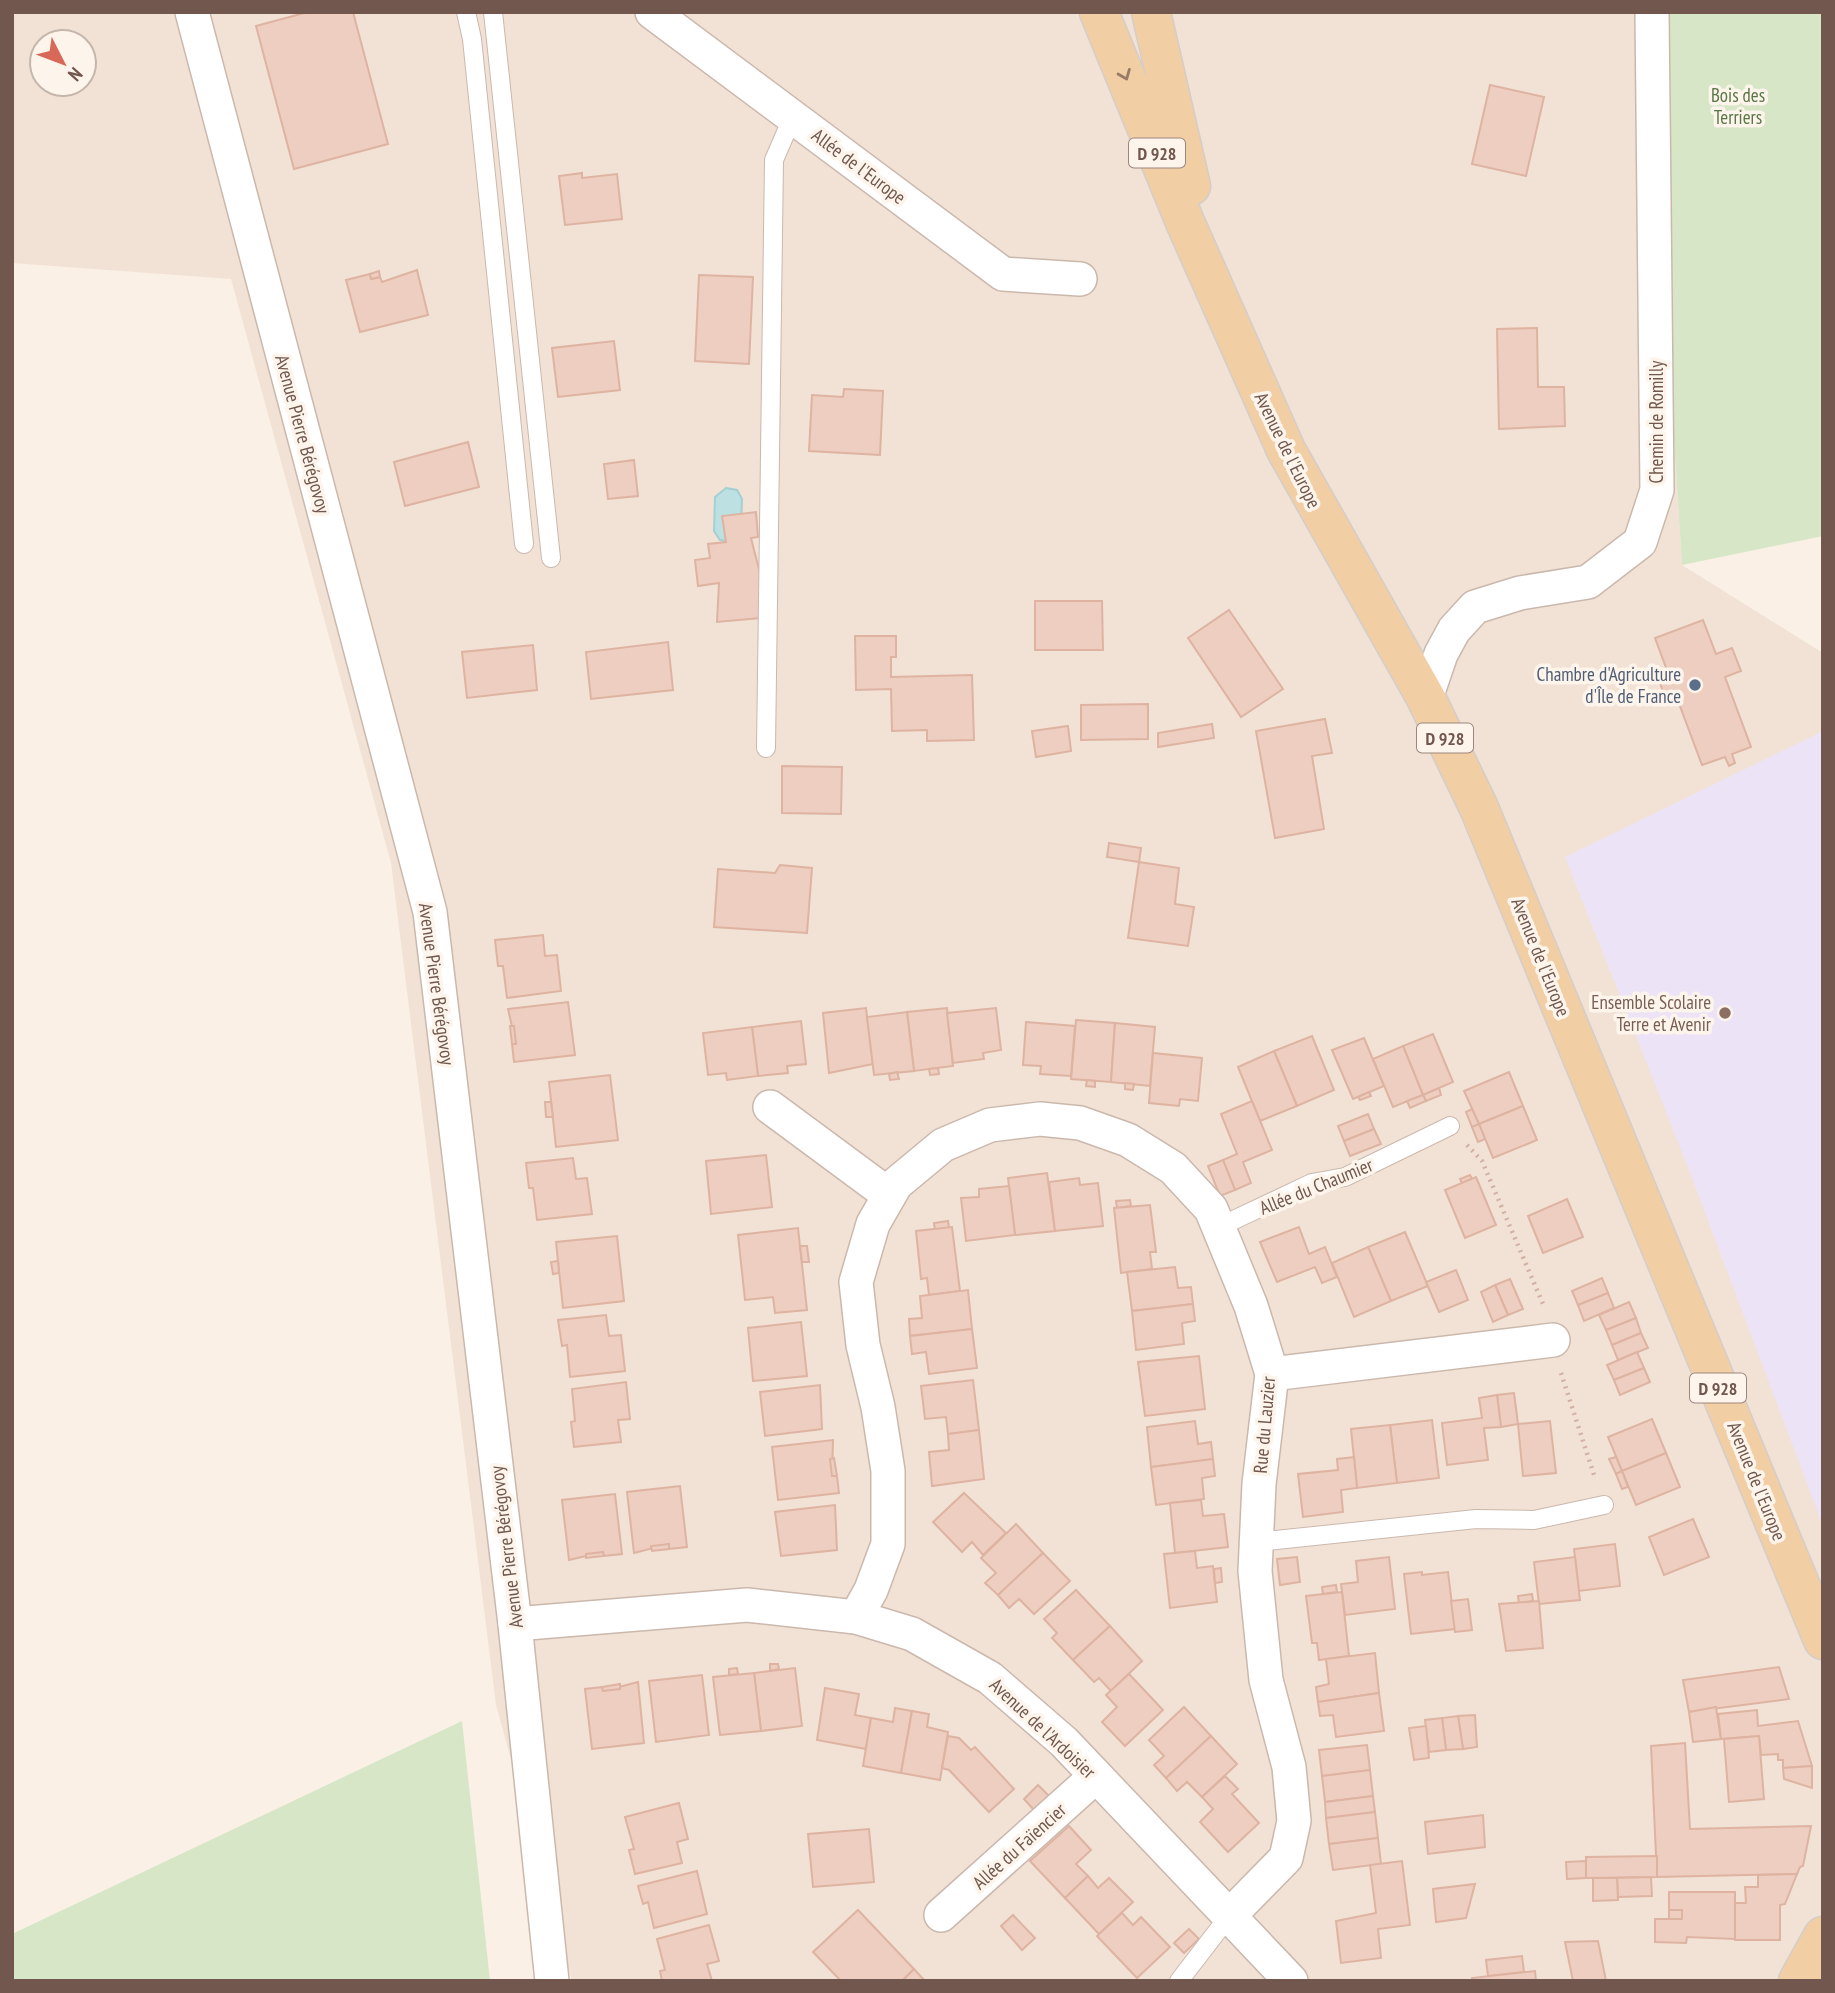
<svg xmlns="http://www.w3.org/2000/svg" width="1835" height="1993" viewBox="0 0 1835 1993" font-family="'PT Sans Narrow',sans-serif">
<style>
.residential{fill:#f1e2d5;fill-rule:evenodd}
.education{fill:#ede3f6}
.green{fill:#d6e6c6}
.water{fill:#bde0e2;stroke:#a4d0d2;stroke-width:2}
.building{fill:#edcec0;stroke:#deb3a2;stroke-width:2}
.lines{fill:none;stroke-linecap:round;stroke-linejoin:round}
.service-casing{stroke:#cbb8ad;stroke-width:20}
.minor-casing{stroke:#cbb8ad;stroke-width:36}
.primary-casing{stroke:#d4cdca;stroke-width:41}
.path{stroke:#d2b1a4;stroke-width:4.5;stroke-dasharray:2 5;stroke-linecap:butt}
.service{stroke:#fff;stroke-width:18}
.minor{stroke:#fff;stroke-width:33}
.primary{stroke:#f2cea5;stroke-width:38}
.oneway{stroke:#987b67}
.service-dot{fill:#5c6f8a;stroke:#fdf5ec;stroke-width:2.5}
.education-dot{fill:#8d6e63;stroke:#fdf5ec;stroke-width:2.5}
.labels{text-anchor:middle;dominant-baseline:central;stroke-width:7;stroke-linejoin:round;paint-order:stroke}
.shield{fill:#fdf5ec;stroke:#9b867d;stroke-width:2}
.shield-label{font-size:18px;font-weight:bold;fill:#71574d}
.park-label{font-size:19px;fill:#597647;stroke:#fdf5ec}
.street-label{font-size:19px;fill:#71574d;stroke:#fdf5ec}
.service-label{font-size:19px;fill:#4e5e75;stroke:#fdf5ec;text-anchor:end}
.education-label{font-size:19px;fill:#785e54;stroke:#fdf5ec;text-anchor:end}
</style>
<rect width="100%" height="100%" fill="#faf0e6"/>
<path class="residential" d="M12,12H1647L1682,565L1823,653V1981H572L496,1705L391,863L231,279L12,263ZM42,42H84V84H42Z"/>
<path class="education" d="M1823,731V1526L1689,1170L1565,857Z"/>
<g class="green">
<path d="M1647,12H1823V536L1682,565Z"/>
<path d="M462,1721L490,1981H12V1934Z"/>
</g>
<path class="water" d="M726,488L737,490L742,499L741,530L726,541L720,540L714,531L715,497Z"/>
<g class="building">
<path d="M308,12H353L388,144L294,169L256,26Z"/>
<path d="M1490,85L1544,97L1526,176L1472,164Z"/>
<path d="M582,173V178L617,174L622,219L565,225L559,176Z"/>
<path d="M417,270L428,315L360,332L346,280L370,274L371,279L380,277L382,282Z"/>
<path d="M379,271L380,277L371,279L370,274Z"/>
<path d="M699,275L753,277L749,364L695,361Z"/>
<path d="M1537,328L1538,387H1564L1565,426L1499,429L1497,329Z"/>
<path d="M614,341L620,390L558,397L552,348Z"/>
<path d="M844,389L883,391L880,455L809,451L812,395L843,397Z"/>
<path d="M468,442L479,487L405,506L394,462Z"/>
<path d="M634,460L638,496L608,499L604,464Z"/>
<path d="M756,512L758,537L751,538L762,581L760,618L717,622L719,583L698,586L695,560L710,558L708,544L726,542L722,516Z"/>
<path d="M1035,601H1102L1103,650H1035Z"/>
<path d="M1229,610L1283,689L1241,717L1188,638Z"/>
<path d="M1703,620L1716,654L1732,648L1741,671L1725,677L1751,747L1732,754L1735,763L1729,766L1725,757L1702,765L1675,693L1665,697L1658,677L1668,673L1655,638Z"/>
<path d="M855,636H896V657H891V677L972,675L974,740L927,741V730L892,731L891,689L856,690Z"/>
<path d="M668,642L673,690L591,699L586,652Z"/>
<path d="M533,645L537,690L467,698L462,652Z"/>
<path d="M1148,704V739L1081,740V705Z"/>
<path d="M1325,719L1332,753L1312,756L1324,829L1275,838L1256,731Z"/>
<path d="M1212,724L1214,738L1158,747V733Z"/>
<path d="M1068,726L1071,751L1036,757L1032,731Z"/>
<path d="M782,766L842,767L841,814L782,813Z"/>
<path d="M1109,843L1141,848L1139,862L1107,857Z"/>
<path d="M1139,862L1179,868L1175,904L1194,907L1188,946L1128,938Z"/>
<path d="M780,865L812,868L807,933L714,927L718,869L775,873Z"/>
<path d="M543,935L545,956L557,955L561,991L507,998L503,966H498L495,940Z"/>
<path d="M568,1002L575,1055L514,1062L512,1044H516L508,1009Z"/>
<path d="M866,1008L873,1064L829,1073L823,1013Z"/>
<path d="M947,1008L953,1066L914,1071L907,1012Z"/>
<path d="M996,1008L1001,1050L983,1053L984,1059L953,1063L947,1013Z"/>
<path d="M907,1012L914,1071L874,1075L867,1017Z"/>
<path d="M1076,1020L1115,1023L1111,1082L1071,1079Z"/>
<path d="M801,1021L806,1064L787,1066L788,1073L758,1076L752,1027Z"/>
<path d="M1026,1022L1075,1026L1071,1076L1040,1074L1041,1066L1023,1065Z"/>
<path d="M1115,1023L1155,1027L1150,1086L1111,1082Z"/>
<path d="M510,1026H514L516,1044H512Z"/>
<path d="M752,1027L758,1076L727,1080L726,1073L708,1075L703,1033Z"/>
<path d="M1433,1034L1453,1082L1423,1095L1403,1046Z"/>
<path d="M1312,1036L1334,1090L1297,1106L1274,1051Z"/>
<path d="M1364,1038L1384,1086L1353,1099L1332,1050Z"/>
<path d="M1403,1046L1423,1095L1393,1107L1373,1059Z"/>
<path d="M1274,1051L1297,1106L1260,1121L1238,1067Z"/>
<path d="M1153,1053L1202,1058L1198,1101L1180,1099L1179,1106L1149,1103Z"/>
<path d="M938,1068L939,1074L930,1075L929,1069Z"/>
<path d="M897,1072L899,1079L890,1080L889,1074Z"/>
<path d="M1509,1072L1523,1106L1479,1124L1464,1091Z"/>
<path d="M610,1075L618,1140L556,1147L549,1082Z"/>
<path d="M1087,1080L1095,1081V1087L1086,1086Z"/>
<path d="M1125,1083L1134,1084L1133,1090L1125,1089Z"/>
<path d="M1439,1088L1441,1095L1426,1101L1423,1095Z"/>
<path d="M1369,1092L1371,1096L1360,1100L1358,1097Z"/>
<path d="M1423,1095L1426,1101L1410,1108L1407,1101Z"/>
<path d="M1252,1101L1272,1150L1243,1162L1251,1183L1235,1190L1223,1160L1237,1154L1221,1114Z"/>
<path d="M545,1102H551L553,1117H546Z"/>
<path d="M1523,1106L1537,1140L1493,1158L1479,1124Z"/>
<path d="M1472,1109L1479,1124L1472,1127L1466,1112Z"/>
<path d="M1368,1114L1374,1129L1344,1141L1338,1126Z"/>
<path d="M1479,1124L1485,1139L1478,1142L1472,1127Z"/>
<path d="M1374,1129L1381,1144L1350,1156L1344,1141Z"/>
<path d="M766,1155L772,1207L711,1214L706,1161Z"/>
<path d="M573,1158L576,1179L587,1178L592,1214L537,1220L533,1188H529L526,1163Z"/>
<path d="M1223,1160L1235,1190L1220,1196L1208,1166Z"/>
<path d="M1047,1173L1055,1231L1015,1235L1008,1178Z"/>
<path d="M1470,1175L1472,1179L1462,1183L1460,1179Z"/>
<path d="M1476,1177L1496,1225L1465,1238L1445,1190Z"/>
<path d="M1079,1178L1080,1185L1098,1183L1103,1226L1055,1231L1049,1182Z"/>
<path d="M1009,1186L1015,1235L966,1241L961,1198L979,1197V1189Z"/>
<path d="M1567,1199L1583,1237L1543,1253L1528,1216Z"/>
<path d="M1130,1200L1131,1206L1117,1208L1116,1201Z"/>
<path d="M1150,1205L1156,1252H1150L1152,1269L1121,1273L1114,1208Z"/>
<path d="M948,1221L949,1228L935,1230L934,1223Z"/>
<path d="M952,1227L960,1291L929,1295L927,1278L921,1279L916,1231Z"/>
<path d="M1299,1227L1309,1254L1325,1247L1337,1277L1322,1283L1315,1267L1277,1282L1260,1242Z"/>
<path d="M798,1228L807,1310L775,1313L773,1297L745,1300L738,1235Z"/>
<path d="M1405,1232L1428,1286L1391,1301L1368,1247Z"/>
<path d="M617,1236L624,1301L563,1308L556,1242Z"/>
<path d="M800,1246H807L809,1262H802Z"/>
<path d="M1368,1247L1391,1301L1354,1317L1332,1263Z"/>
<path d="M558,1261L559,1273L553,1274L551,1262Z"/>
<path d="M1175,1267L1178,1288L1191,1287L1193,1304L1132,1311L1127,1272Z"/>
<path d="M1456,1270L1468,1300L1439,1312L1426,1282Z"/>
<path d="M1602,1278L1608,1293L1578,1305L1572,1291Z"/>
<path d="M1510,1279L1523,1309L1508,1315L1495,1285Z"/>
<path d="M1495,1285L1508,1315L1493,1322L1481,1292Z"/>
<path d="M968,1290L972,1329L910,1336L909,1319L922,1318L920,1296Z"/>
<path d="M1608,1293L1614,1308L1584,1321L1578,1305Z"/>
<path d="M1629,1302L1636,1318L1606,1330L1599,1315Z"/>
<path d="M1193,1304L1195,1321L1182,1323L1184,1344L1136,1350L1132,1311Z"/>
<path d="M606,1315L609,1336L621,1335L625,1371L570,1377L567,1345L562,1346L558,1320Z"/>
<path d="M1636,1318L1641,1333L1612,1345L1606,1330Z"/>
<path d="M801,1322L807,1376L753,1381L748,1328Z"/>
<path d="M972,1329L977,1368L929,1374L926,1352L912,1354L910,1336Z"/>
<path d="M1641,1333L1648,1348L1618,1360L1612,1345Z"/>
<path d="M1637,1352L1644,1368L1614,1380L1607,1365Z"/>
<path d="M1199,1356L1205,1409L1145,1416L1138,1362Z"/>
<path d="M1644,1368L1650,1382L1620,1395L1614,1380Z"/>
<path d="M973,1380L979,1430L948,1434L946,1417L925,1419L921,1386Z"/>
<path d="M626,1382L630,1419L618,1420L621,1442L574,1447L571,1422L575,1421L572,1389Z"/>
<path d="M820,1385L822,1429L765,1436L760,1392Z"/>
<path d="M1514,1393L1518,1424L1501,1427L1497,1395Z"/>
<path d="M1497,1395L1501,1427L1484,1428L1488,1460L1447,1465L1442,1423L1482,1418L1479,1398Z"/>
<path d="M1652,1419L1666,1453L1622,1471L1608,1437Z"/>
<path d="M1432,1420L1439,1478L1397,1483L1390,1425Z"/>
<path d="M1195,1421L1198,1444L1211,1442L1213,1459L1151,1467L1147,1427Z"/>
<path d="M1550,1421L1556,1473L1523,1476L1518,1424Z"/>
<path d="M1390,1425L1397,1483L1357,1488L1351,1429Z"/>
<path d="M979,1430L984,1479L932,1486L929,1452L949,1450L948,1434Z"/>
<path d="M833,1440L832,1476H837L839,1493L778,1500L772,1447Z"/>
<path d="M1666,1453L1680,1487L1636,1505L1622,1471Z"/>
<path d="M1354,1457L1357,1488L1341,1490L1343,1512L1303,1517L1298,1474L1338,1470L1337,1459Z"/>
<path d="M1616,1457L1622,1471L1616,1474L1609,1459Z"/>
<path d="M834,1458L837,1476H832L830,1459Z"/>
<path d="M1213,1459L1215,1476L1202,1478L1204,1499L1156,1505L1151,1467Z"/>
<path d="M1622,1471L1628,1487L1622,1489L1616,1474Z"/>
<path d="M680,1486L687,1547L669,1549V1544L634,1553L627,1492Z"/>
<path d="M964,1493L1006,1533L983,1555L972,1542L962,1552L933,1522Z"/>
<path d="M615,1494L622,1554L604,1556L603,1552L569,1560L562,1500Z"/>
<path d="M1201,1500L1203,1516L1224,1514L1228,1547L1175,1553L1170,1503Z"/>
<path d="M835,1505L837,1550L781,1556L775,1512Z"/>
<path d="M1693,1519L1709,1557L1664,1575L1649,1537Z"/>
<path d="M1016,1524L1043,1553L998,1595L985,1583L996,1573L981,1558Z"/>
<path d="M669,1544V1549L652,1551L651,1546Z"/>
<path d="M1615,1544L1620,1586L1579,1591L1574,1549Z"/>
<path d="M1195,1551L1197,1568L1213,1566L1217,1602L1170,1608L1164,1554Z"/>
<path d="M603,1552L604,1556L586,1558V1554Z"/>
<path d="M1043,1553L1070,1581L1034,1614L1019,1599L1009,1608L998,1595Z"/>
<path d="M1297,1557L1300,1582L1280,1585L1277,1559Z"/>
<path d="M1389,1557L1395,1609L1345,1615L1341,1584L1358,1582L1356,1561Z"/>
<path d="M1575,1557L1580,1600L1539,1604L1534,1562Z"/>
<path d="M1221,1568L1222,1582L1215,1583L1214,1569Z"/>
<path d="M1422,1572V1575L1448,1572L1455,1629L1411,1634L1404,1574Z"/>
<path d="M1336,1585L1337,1592L1323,1594L1322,1587Z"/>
<path d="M1076,1590L1110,1626L1073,1660L1052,1638L1057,1633L1044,1619Z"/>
<path d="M1342,1592L1349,1656L1319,1660L1317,1643H1312L1306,1596Z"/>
<path d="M1532,1594L1533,1601L1519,1603L1518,1596Z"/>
<path d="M1468,1599L1472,1630L1455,1632L1451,1601Z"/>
<path d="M1539,1601L1543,1648L1506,1651L1499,1604Z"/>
<path d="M1110,1626L1142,1661L1111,1691L1099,1678L1094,1682L1073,1660Z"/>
<path d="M1375,1653L1379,1693L1318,1702L1316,1687L1329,1684L1326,1659Z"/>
<path d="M770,1664H778L779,1669L770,1671Z"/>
<path d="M1779,1667L1789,1699L1689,1712L1683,1680Z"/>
<path d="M737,1668L738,1674L729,1675V1669Z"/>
<path d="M795,1668L802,1726L761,1731L754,1673Z"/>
<path d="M754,1673L761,1731L720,1735L713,1677Z"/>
<path d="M1129,1674L1163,1710L1125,1746L1102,1722L1117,1707L1106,1695Z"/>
<path d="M702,1675L709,1735L656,1742L649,1681Z"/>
<path d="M638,1682L644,1743L592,1749L585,1689L602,1687L603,1691Z"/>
<path d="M620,1684V1689L603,1691L602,1687Z"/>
<path d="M825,1688L859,1694L855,1715L871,1718L866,1749L817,1740Z"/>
<path d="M1379,1693L1384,1731L1336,1737L1333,1715L1320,1716L1318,1702Z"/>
<path d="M1184,1707L1211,1736L1166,1778L1154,1765L1164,1756L1149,1740Z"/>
<path d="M1716,1707L1721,1739L1693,1742L1689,1712Z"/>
<path d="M895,1708L912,1711L901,1773L863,1766L871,1718L893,1722Z"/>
<path d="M1757,1710L1758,1726L1798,1721L1812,1766L1783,1768V1760H1778V1754L1761,1755L1759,1736L1721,1739L1718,1714Z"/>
<path d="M912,1711L929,1714L927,1727L948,1732L940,1780L901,1773Z"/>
<path d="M1475,1715L1477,1747L1463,1749L1458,1716Z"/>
<path d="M1458,1716L1463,1749L1446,1750L1442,1718Z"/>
<path d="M1442,1718L1446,1750L1429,1752L1425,1720Z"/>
<path d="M1426,1726L1429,1758L1414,1760L1409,1728Z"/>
<path d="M948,1736L959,1738L971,1750L975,1747L1014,1789L989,1812L949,1770L942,1768Z"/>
<path d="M1211,1736L1237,1764L1202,1797L1187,1782L1177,1791L1166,1778Z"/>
<path d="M1759,1736L1764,1799L1729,1802L1724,1739Z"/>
<path d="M1685,1743L1690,1829L1811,1826L1803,1866L1800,1867L1797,1874L1657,1877L1651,1746Z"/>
<path d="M1367,1745L1370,1770L1322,1776L1319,1750Z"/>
<path d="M1812,1766V1788L1784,1779L1783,1768Z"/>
<path d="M1370,1770L1373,1796L1325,1802L1322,1776Z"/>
<path d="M1225,1776L1238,1789L1232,1794L1259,1823L1228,1852L1200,1822L1213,1809L1202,1797Z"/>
<path d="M1038,1785L1049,1796L1034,1810L1024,1799Z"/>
<path d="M1373,1796L1375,1812L1326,1818L1325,1802Z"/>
<path d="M679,1803L688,1839L677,1842L682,1863L635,1874L629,1850L634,1849L625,1817Z"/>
<path d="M1375,1812L1378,1838L1329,1844L1326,1818Z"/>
<path d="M1483,1815L1485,1847L1428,1854L1425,1822Z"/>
<path d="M1069,1826L1091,1850L1076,1864L1088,1876L1065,1898L1030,1861Z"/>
<path d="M869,1829L874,1882L813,1887L808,1834Z"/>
<path d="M1378,1838L1381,1864L1333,1870L1329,1844Z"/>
<path d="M1657,1856V1877L1586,1878V1857Z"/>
<path d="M1402,1861L1410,1925L1378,1929L1381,1958L1341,1963L1336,1921L1376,1913L1370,1865Z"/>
<path d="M1586,1861V1878L1567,1879L1566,1862Z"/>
<path d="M697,1871L707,1914L654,1928L648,1902L643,1904L638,1886Z"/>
<path d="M1797,1874L1785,1904L1780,1905V1940H1735L1734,1903H1746L1745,1887H1758V1875Z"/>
<path d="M1088,1876L1098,1888L1109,1878L1133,1902L1099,1934L1065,1898Z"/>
<path d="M1651,1877L1652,1896L1618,1897L1617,1878Z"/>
<path d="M1593,1878H1617L1618,1900L1593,1901Z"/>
<path d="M1475,1884L1466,1918L1436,1922L1433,1889Z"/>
<path d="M1669,1892H1735V1939L1687,1937L1686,1943L1655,1942V1919H1682V1910H1669Z"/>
<path d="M858,1910L914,1969L902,1981H841L813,1952Z"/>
<rect x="1669" y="1910" width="13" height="9"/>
<path d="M1122,1913L1133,1925L1141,1917L1170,1947L1137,1978L1097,1936Z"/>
<path d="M1013,1915L1035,1938L1022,1950L1001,1926Z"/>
<path d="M709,1925L719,1961L707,1964L712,1981H662L660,1971L665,1970L657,1939Z"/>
<path d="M1189,1929L1199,1939L1184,1953L1174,1943Z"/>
<path d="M1598,1941L1606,1981H1573L1565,1942Z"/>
<path d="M1522,1956L1524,1972L1488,1976L1486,1960Z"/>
<path d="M914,1969L925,1981H902Z"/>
<path d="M1535,1971L1536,1981H1473L1472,1978Z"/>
</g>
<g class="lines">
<defs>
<g id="service">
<path d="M466,12L472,39L524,544"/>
<path d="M493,12L551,558"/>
<path d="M766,748L774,160L793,116"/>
<path d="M1219,1227L1312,1183L1345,1177L1450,1126"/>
<path d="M1257,1542L1476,1519L1534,1520L1604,1505"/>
<path d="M1179,1981L1229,1916"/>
</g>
<g id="minor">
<path d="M192,12L430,912L515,1624L552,1981"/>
<path d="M652,12L1003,274L1080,279"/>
<path d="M1426,698L1441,654L1454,630L1475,607L1520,593L1588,582L1640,542L1657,490L1652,12"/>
<path d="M770,1107L889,1195"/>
<path d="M1272,1374L1553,1340"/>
<path d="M856,1617L871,1590L888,1544V1471L878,1407L863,1345L856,1282L873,1224L896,1184L943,1145L990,1125L1040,1119L1080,1123L1128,1140L1173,1168L1211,1209L1251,1306L1272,1374L1259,1484L1255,1571L1266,1680L1289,1767L1294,1821L1286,1858L1229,1916"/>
<path d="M515,1624L747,1605L856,1617L912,1634L990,1678L1064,1742L1291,1981"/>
<path d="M941,1915L1096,1776"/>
</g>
<g id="primary">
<path d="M1099,12L1185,222L1286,450L1426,698L1479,808L1823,1640"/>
<path d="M1151,12L1191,186"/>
<path d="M1798,1981L1823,1936"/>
</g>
</defs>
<use href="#service" class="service-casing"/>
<use href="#minor" class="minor-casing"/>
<use href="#primary" class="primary-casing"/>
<g class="path">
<path d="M1467,1145L1482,1161L1543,1304"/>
<path d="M1561,1373L1595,1478"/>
</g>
<use href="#service" class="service"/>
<use href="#minor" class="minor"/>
<use href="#primary" class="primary"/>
</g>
<defs><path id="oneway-chevron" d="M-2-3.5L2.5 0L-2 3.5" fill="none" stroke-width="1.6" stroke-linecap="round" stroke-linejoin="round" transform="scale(1.75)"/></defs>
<use class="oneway" href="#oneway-chevron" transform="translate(1125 75) rotate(68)"/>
<circle class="service-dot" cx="1695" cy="685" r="7"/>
<circle class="education-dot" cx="1725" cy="1013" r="7"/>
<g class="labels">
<g class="shield">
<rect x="1129" y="138.5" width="56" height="29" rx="5"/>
<rect x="1417" y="723.5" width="56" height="29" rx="5"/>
<rect x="1690" y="1373.5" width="56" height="29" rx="5"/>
</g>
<g class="shield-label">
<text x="1157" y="153">D 928</text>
<text x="1445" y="738">D 928</text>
<text x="1718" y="1388">D 928</text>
</g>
<g class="park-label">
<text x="1738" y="95">Bois des<tspan x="1738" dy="22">Terriers</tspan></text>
</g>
<g class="street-label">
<text transform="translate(859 166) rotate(37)">Allée de l'Europe</text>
<text transform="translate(1656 422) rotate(-90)">Chemin de Romilly</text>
<text transform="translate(303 434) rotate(75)">Avenue Pierre Bérégovoy</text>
<text transform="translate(1288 450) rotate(64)">Avenue de l'Europe</text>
<text transform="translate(1541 957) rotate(68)">Avenue de l'Europe</text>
<text transform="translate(437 984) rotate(82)">Avenue Pierre Bérégovoy</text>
<text transform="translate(1316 1186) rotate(-22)">Allée du Chaumier</text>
<text transform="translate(1264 1425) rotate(-85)">Rue du Lauzier</text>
<text transform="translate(1757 1481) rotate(68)">Avenue de l'Europe</text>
<text transform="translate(506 1547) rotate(-97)">Avenue Pierre Bérégovoy</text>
<text transform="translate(1043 1728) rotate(43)">Avenue de l'Ardoisier</text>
<text transform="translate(1019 1846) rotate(-42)">Allée du Faïencier</text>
</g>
<g class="service-label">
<text x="1681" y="674">Chambre d'Agriculture<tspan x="1681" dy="22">d'Île de France</tspan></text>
</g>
<g class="education-label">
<text x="1711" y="1002">Ensemble Scolaire<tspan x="1711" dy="22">Terre et Avenir</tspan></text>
</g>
</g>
<rect width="1835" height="1993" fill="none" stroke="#71574d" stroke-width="28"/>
<g transform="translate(63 63) rotate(132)"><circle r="33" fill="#fdf5ec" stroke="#c5b6ac" stroke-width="2"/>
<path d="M0-5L12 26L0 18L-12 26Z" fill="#d86857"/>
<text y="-10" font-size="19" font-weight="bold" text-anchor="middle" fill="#71574d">N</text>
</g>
</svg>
